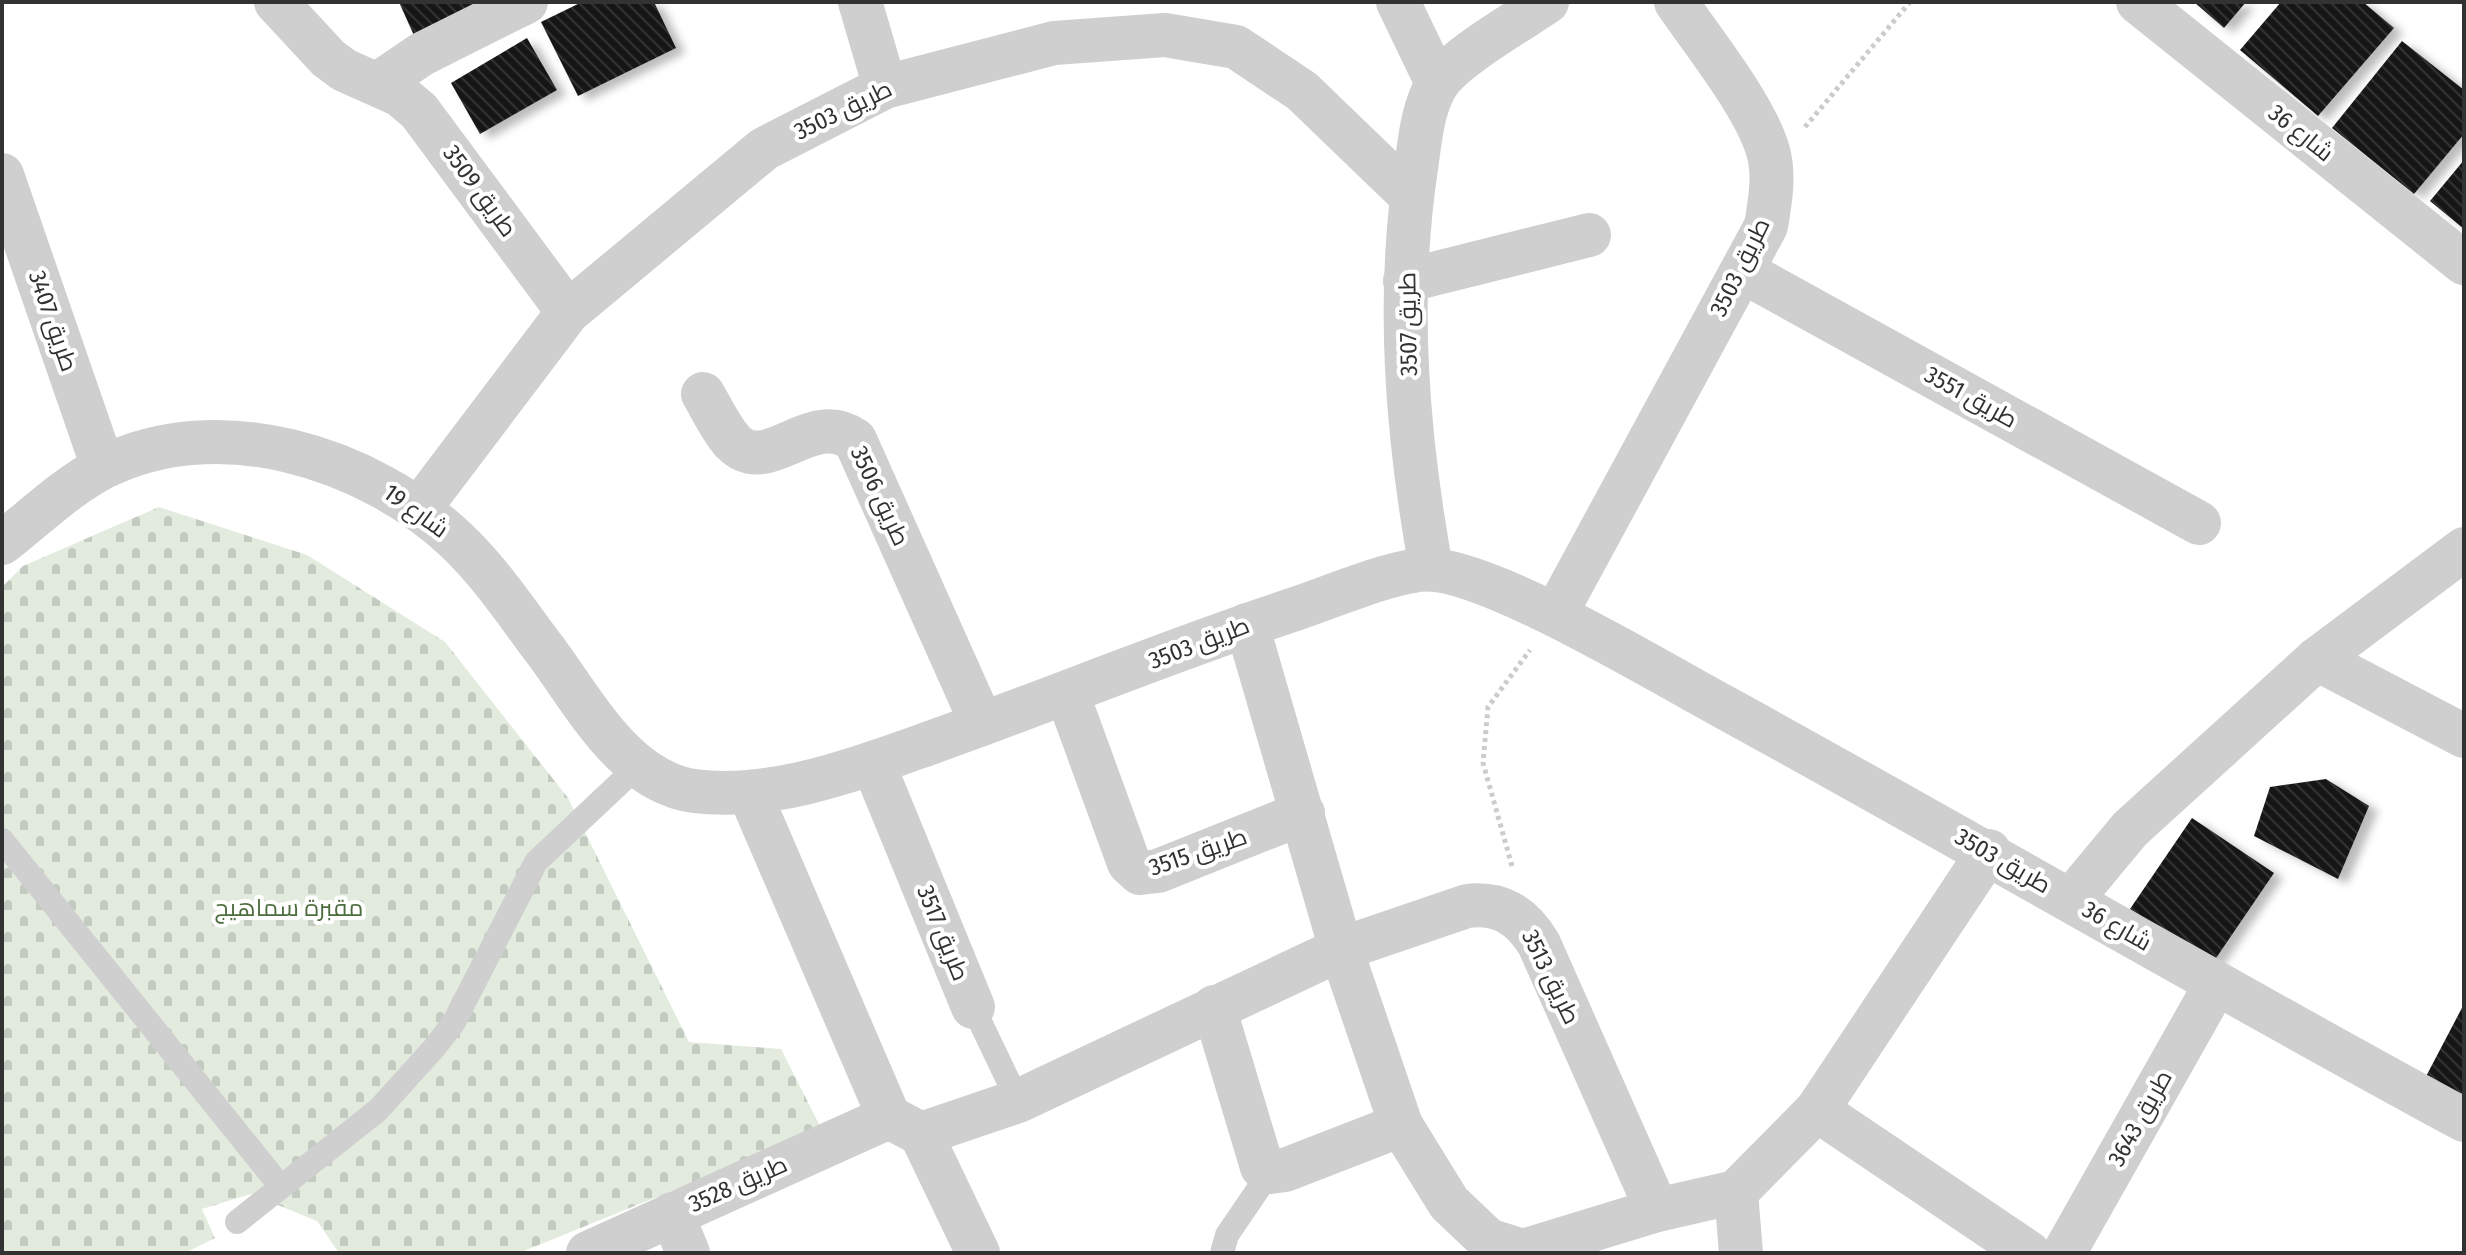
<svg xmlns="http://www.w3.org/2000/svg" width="2466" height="1255" viewBox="0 0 2466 1255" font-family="'Fira Sans Condensed',Cairo,sans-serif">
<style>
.cemetery{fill:url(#cemetery-stones)}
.building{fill:url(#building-back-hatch);filter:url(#shadow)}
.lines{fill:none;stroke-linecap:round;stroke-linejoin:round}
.path{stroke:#ccc;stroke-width:5;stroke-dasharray:4 4;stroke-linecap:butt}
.service{stroke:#cfcfcf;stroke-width:24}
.minor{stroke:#cfcfcf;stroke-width:44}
.labels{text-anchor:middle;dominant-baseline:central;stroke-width:8;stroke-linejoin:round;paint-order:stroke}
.street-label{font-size:24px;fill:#323232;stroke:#fff}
.park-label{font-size:24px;fill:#4e6d3f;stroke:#fff}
</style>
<defs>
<pattern id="cemetery-stones" width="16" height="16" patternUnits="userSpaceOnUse" patternTransform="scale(2)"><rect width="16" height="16" fill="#e3ebde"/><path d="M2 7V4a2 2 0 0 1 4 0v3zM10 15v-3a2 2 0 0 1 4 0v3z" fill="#c3cabf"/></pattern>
<pattern id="building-back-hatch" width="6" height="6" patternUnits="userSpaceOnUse" patternTransform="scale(2)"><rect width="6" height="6" fill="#191919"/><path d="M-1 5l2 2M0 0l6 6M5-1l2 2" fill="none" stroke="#323232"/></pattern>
<filter id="shadow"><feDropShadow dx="9" dy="5" stdDeviation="4" flood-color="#0004"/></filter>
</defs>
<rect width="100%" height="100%" fill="#fff"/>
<path class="cemetery" d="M159,507L307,555L445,642L568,798L689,1042L781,1049L822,1130L519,1253H339L317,1221L251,1194L202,1209L215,1238L185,1253H2V587L23,566Z"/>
<g class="building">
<path d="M399,2H499L416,40Z"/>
<path d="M582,2H654L676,48L578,96L541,22Z"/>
<path d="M2194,2H2246L2224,28Z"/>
<path d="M2281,2H2363L2394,28L2318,116L2240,50Z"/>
<path d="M527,38L557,90L480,134L451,83Z"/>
<path d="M2402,41L2464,90V134L2414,194L2332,128Z"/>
<path d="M2464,160V229L2430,201Z"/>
<path d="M2326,779L2369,806L2338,879L2254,836L2270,787Z"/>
<path d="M2192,818L2274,873L2212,964L2130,909Z"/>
<path d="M2464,1004V1105L2422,1084Z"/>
</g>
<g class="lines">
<g class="path">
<path d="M1805,127L1910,2"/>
<path d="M1512,866L1483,763L1488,707L1530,650"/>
</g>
<g class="service">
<path d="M2,840L281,1187"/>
<path d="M973,1007L1018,1101"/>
<path d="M237,1222L378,1110L435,1047L454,1022L536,862L638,766"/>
<path d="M1222,1253L1227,1235L1270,1172"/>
</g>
<g class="minor">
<path d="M276,2L328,58L344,70L400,95L419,111L568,312"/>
<path d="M860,2L885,87"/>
<path d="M1398,2L1437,83"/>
<path d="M2138,2L2464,263"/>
<path d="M379,83L422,54L526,2"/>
<path d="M2,175L103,467"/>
<path d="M1742,271L2199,523"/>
<path d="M1405,281L1589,235"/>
<path d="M703,394C712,409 721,429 733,442C768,478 810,408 855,440L982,724"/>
<path d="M419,509L568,312L764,149L885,87L1054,43L1165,35L1236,47L1302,91L1412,197"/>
<path d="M2,543C34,518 67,486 104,467C218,410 368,457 456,540C490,572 517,613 545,650C584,702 624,781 694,791C772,801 854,770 927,744C1051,700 1173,649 1298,608C1337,595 1378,576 1419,570C1478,561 1664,675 1724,707C1972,843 2216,986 2464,1120"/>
<path d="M1431,568C1407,436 1396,301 1416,168C1420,141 1422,110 1436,86C1450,60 1521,20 1547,2"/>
<path d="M1555,615L1766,226C1770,202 1775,175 1768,151C1755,106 1704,43 1676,2"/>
<path d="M1247,625L1341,949L1401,1125L1449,1203L1488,1240L1523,1251L1657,1210L1736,1192L1817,1110L1989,851"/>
<path d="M2317,659L2464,736"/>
<path d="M1067,693L1129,863L1140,873L1158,871L1303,813"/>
<path d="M873,763L973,1007"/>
<path d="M750,794L889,1117"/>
<path d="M2071,900L2130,829L2317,659L2464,549"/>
<path d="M1214,1007L1262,1167L1270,1172L1285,1170L1401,1125"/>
<path d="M1817,1110L2029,1253"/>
<path d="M889,1117L921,1134L1018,1101L1341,949L1467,906C1501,902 1522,916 1539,944L1657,1210"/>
<path d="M921,1134L978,1253"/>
<path d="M1736,1192L1741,1253"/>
<path d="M672,1214L688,1253"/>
<path d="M588,1253L889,1117"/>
<path d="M2064,1253L2216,984"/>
</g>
</g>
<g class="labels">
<g class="street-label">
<text transform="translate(843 110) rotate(-26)">طريق 3503</text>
<text transform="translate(2301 133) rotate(39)">شارع 36</text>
<text transform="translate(480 191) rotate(54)">طريق 3509</text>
<text transform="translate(1740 267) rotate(-64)">طريق 3503</text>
<text transform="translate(53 321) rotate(71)">طريق 3407</text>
<text transform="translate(1408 324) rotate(-91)">طريق 3507</text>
<text transform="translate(1971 397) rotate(29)">طريق 3551</text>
<text transform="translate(880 496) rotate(65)">طريق 3506</text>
<text transform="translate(416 511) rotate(36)">شارع 19</text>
<text transform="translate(1199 643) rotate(-21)">طريق 3503</text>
<text transform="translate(1198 852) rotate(-19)">طريق 3515</text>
<text transform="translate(2003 861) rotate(30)">طريق 3503</text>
<text transform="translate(2117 926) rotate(30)">شارع 36</text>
<text transform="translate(943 933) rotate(68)">طريق 3517</text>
<text transform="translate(1551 977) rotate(64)">طريق 3513</text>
<text transform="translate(2140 1118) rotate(-61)">طريق 3643</text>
<text transform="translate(738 1184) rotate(-24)">طريق 3528</text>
</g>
<g class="park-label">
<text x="289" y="908">مقبرة سماهيج</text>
</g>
</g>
<rect width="2466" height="1255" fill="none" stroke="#323232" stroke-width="8"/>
</svg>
